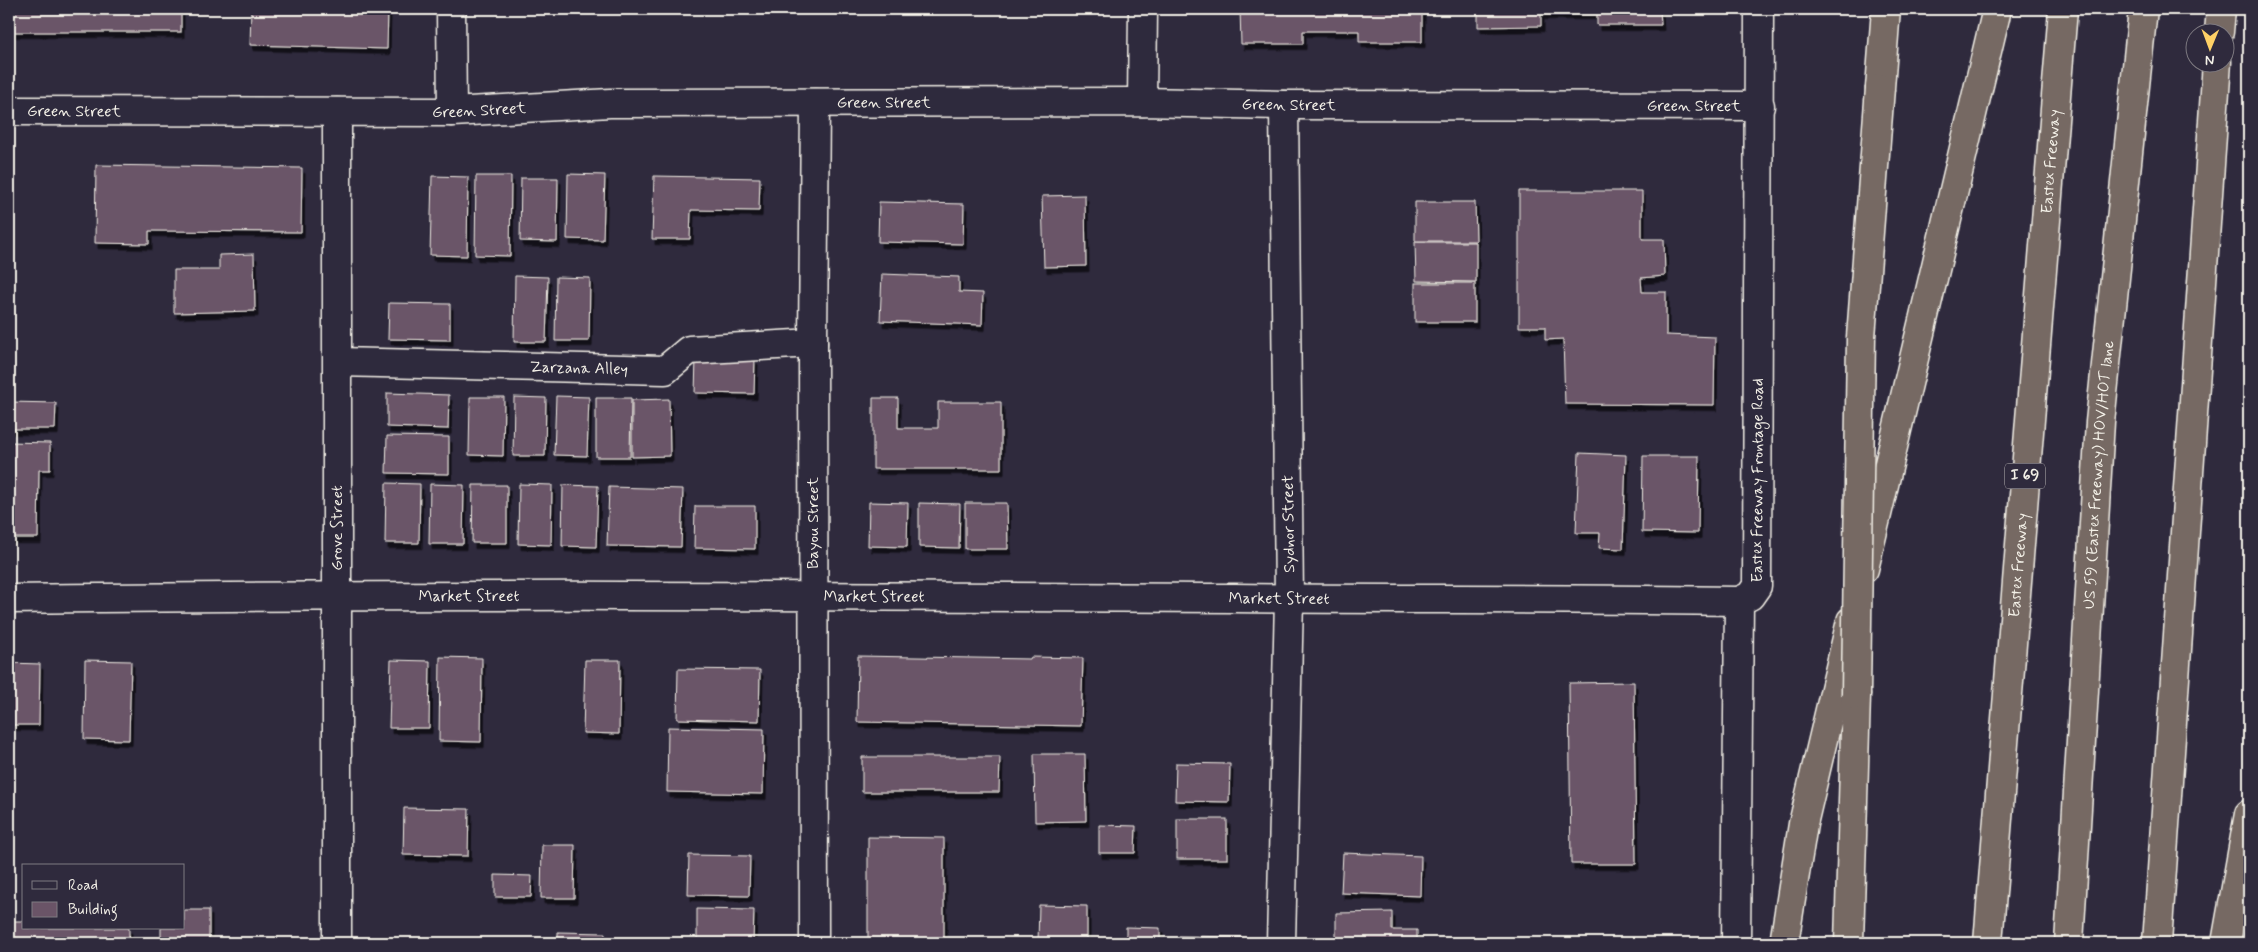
<svg xmlns="http://www.w3.org/2000/svg" width="2258" height="952" viewBox="0 0 2258 952" font-family="Mynerve,sans-serif">
<style>
.building{fill:#6a5467;stroke:#f4f1e8;filter:url(#shadow)}
.lines{fill:none;stroke-linecap:round;stroke-linejoin:round}
.minor-casing{stroke:#f4f1e8;stroke-width:31}
.tertiary-casing{stroke:#f4f1e8;stroke-width:31}
.motorway-casing{stroke:#f4f1e8;stroke-width:31}
.minor{stroke:#2f2a3d;stroke-width:28}
.tertiary{stroke:#2f2a3d;stroke-width:28}
.motorway{stroke:#766964;stroke-width:28}
.motorway-bridge-casing{stroke:#f4f1e8;stroke-width:31;stroke-linecap:butt}
.motorway-bridge{stroke:#766964;stroke-width:28}
.labels{text-anchor:middle;dominant-baseline:central;stroke-width:5;stroke-linejoin:round;paint-order:stroke}
.shield{fill:#2f2a3d;stroke:#b9b5b5;stroke-width:1}
.shield-label{font-size:15px;font-weight:bold;fill:#f4f1e8}
.street-label{font-size:16px;fill:#f4f1e8;stroke:#2f2a3d}
</style>
<defs>
<filter id="shadow"><feDropShadow dx="3" dy="5.5" stdDeviation="0" flood-color="#0009"/></filter>
</defs>
<rect width="100%" height="100%" fill="#2f2a3d"/>
<filter id="ink" filterUnits="userSpaceOnUse"><feTurbulence type="fractalNoise" baseFrequency=".02" numOctaves="2"/><feDisplacementMap in="SourceGraphic" scale="10" xChannelSelector="R" yChannelSelector="G"/><feConvolveMatrix kernelMatrix="1 2 1 2 8 2 1 2 1" color-interpolation-filters="sRGB"/></filter>
<g filter="url(#ink)">
<g class="building">
<rect x="9" y="9" width="172" height="23"/>
<path d="M251,9H388L387,49L250,45Z"/>
<path d="M1240,9H1422V42H1359V31H1303V44H1241Z"/>
<path d="M1478,9H1660L1661,25H1597V14H1541V26L1478,27Z"/>
<path d="M96,165L302,168L301,232L149,231V244L95,243Z"/>
<path d="M568,174L605,175L603,240L567,239Z"/>
<path d="M432,176L468,177L467,256L430,255Z"/>
<path d="M476,176H511L510,256L475,255Z"/>
<path d="M654,176L760,178L759,211L691,210L690,239H652Z"/>
<path d="M521,178H558L557,242L520,241Z"/>
<path d="M1519,191H1642V239H1664L1665,276L1641,278L1642,292H1666V335L1715,337L1714,405L1565,404L1563,339L1545,340V327H1519Z"/>
<path d="M1085,195L1086,266L1044,267L1042,196Z"/>
<path d="M879,202L964,204L963,244L878,242Z"/>
<path d="M1415,202H1475L1476,241H1415Z"/>
<path d="M1415,242H1476V282L1416,281Z"/>
<path d="M254,254L255,311L174,313V270H219V255Z"/>
<path d="M882,274L959,277V292L983,293L982,325L880,321Z"/>
<path d="M515,276L548,277L546,342H514Z"/>
<path d="M556,277L590,278L589,341H555Z"/>
<rect x="1415" y="283" width="60" height="39"/>
<path d="M389,303L450,304V340L388,339Z"/>
<path d="M696,358L755,359L754,394L695,393Z"/>
<path d="M387,393L449,395L448,429L387,427Z"/>
<path d="M556,396L589,397L587,456L554,455Z"/>
<path d="M470,397H504L503,456L469,455Z"/>
<path d="M514,397L546,398L545,456H513Z"/>
<path d="M596,398H631L630,457H596Z"/>
<path d="M873,398H898V428H938V402H1001V469H873Z"/>
<path d="M669,399L670,456L632,457V400Z"/>
<path d="M9,402L56,403L55,429H9Z"/>
<path d="M387,436L449,437V474L386,473Z"/>
<path d="M9,442L50,443V470H39L38,538H9Z"/>
<path d="M1579,453L1626,455L1623,549L1599,548L1600,533H1576Z"/>
<path d="M1643,456H1699L1698,533L1642,532Z"/>
<path d="M386,483L420,484L419,543H385Z"/>
<path d="M430,484L464,485L463,544H429Z"/>
<path d="M519,484L552,485L551,545L518,544Z"/>
<path d="M473,485H507V543H472Z"/>
<path d="M563,485L598,486L596,547L562,546Z"/>
<path d="M609,487L683,489L681,547L607,546Z"/>
<path d="M869,502L908,503L907,547L868,546Z"/>
<path d="M919,503L960,504L959,548L919,547Z"/>
<path d="M965,503H1007L1008,549H965Z"/>
<path d="M695,506H755V549L694,548Z"/>
<path d="M858,656L1030,659L1031,657L1083,658L1081,726L857,722Z"/>
<path d="M440,657L482,658L481,742L439,741Z"/>
<path d="M85,660L131,661L129,740L84,739Z"/>
<path d="M391,660L430,661L429,728H389Z"/>
<path d="M585,660H620L619,734L583,733Z"/>
<path d="M9,663L40,664L39,725H9Z"/>
<path d="M678,669L760,670L759,721L677,719Z"/>
<path d="M1634,682L1636,864H1571L1569,683Z"/>
<path d="M668,727L764,729L763,794L667,792Z"/>
<path d="M1034,754H1085L1086,821L1035,822Z"/>
<path d="M862,757H1000L999,792H862Z"/>
<path d="M1176,763L1230,764L1229,802L1175,801Z"/>
<path d="M404,808L469,809L468,856L403,855Z"/>
<rect x="1177" y="819" width="50" height="40"/>
<path d="M1099,825L1136,826L1135,853H1099Z"/>
<path d="M868,837L944,838V943H868Z"/>
<path d="M542,845H575L574,898H541Z"/>
<path d="M1343,853L1421,856L1420,896L1341,893Z"/>
<path d="M689,855L750,856L749,896L688,895Z"/>
<path d="M495,875L532,876L531,897H495Z"/>
<path d="M1039,905L1087,906V943H1038Z"/>
<path d="M697,909L754,910L753,943H697Z"/>
<path d="M184,910H209V943H161V928H184Z"/>
<path d="M1392,912V930H1417V943H1336V913Z"/>
<path d="M13,921H24V928H129V943H12Z"/>
<path d="M1126,927L1160,928V943H1126Z"/>
<path d="M558,932L605,933V943H558Z"/>
<path d="M1179,936L1242,937V943H1179Z"/>
</g>
<g class="lines">
<defs>
<g id="minor">
<path d="M451,9L452,112"/>
<path d="M1142,102L1143,9"/>
<path id="s1" d="M9,111L452,112L610,103L1142,102L1284,105L1760,106"/>
<path id="s2" d="M338,362L665,370L689,350L813,343"/>
<path d="M337,943V112"/>
<path d="M814,943L813,343L815,103"/>
<path d="M1281,943L1289,599L1284,105"/>
</g>
<g id="tertiary">
<path id="s3" d="M9,599C417,594 826,596 1234,598C1402,600 1570,598 1739,601L1750,596L1757,586L1759,9"/>
<path d="M1736,943L1739,601"/>
</g>
<g id="motorway">
<path d="M2219,32L2221,9"/>
<path d="M1880,88L1886,9"/>
<path d="M1864,569L1997,9"/>
<path d="M1784,943L1803,824L1851,621"/>
<path d="M1849,943L1856,695"/>
<path id="s4" d="M1988,943L2063,9"/>
<path id="s5" d="M2069,943L2100,422L2143,9"/>
<path d="M2157,943L2217,62"/>
<path d="M2226,943L2249,814"/>
</g>
</defs>
<use href="#minor" class="minor-casing"/>
<use href="#tertiary" class="tertiary-casing"/>
<use href="#motorway" class="motorway-casing"/>
<use href="#minor" class="minor"/>
<use href="#tertiary" class="tertiary"/>
<use href="#motorway" class="motorway"/>
<defs>
<path id="motorway-bridge" d="M1856,695L1861,337L1880,88"/>
</defs>
<use href="#motorway-bridge" class="motorway-bridge-casing"/>
<use href="#motorway-bridge" class="motorway-bridge"/>
</g>
</g>
<g class="labels">
<rect class="shield" x="2005" y="463.5" width="40" height="25" rx="4"/>
<g class="shield-label">
<text x="2025" y="476">I 69</text>
</g>
<g class="street-label">
<text stroke="none"><textPath href="#s1" startOffset="875">Green Street</textPath></text>
<text stroke="none"><textPath href="#s1" startOffset="1280">Green Street</textPath></text>
<text stroke="none"><textPath href="#s1" startOffset="1685">Green Street</textPath></text>
<text stroke="none"><textPath href="#s1" startOffset="470">Green Street</textPath></text>
<text stroke="none"><textPath href="#s1" startOffset="65">Green Street</textPath></text>
<text stroke="none"><textPath href="#s4" startOffset="784">Eastex Freeway</textPath></text>
<text stroke="none"><textPath href="#s2" startOffset="241">Zarzana Alley</textPath></text>
<text stroke="none"><textPath href="#s5" startOffset="469">US 59 (Eastex Freeway) HOV/HOT lane</textPath></text>
<text stroke="none"><textPath href="#s3" startOffset="1860">Eastex Freeway Frontage Road</textPath></text>
<text transform="translate(813 523) rotate(-90)">Bayou Street</text>
<text transform="translate(1289 524) rotate(-91)">Sydnor Street</text>
<text transform="translate(337 528) rotate(-90)">Grove Street</text>
<text stroke="none"><textPath href="#s4" startOffset="379">Eastex Freeway</textPath></text>
<text stroke="none"><textPath href="#s3" startOffset="460">Market Street</textPath></text>
<text stroke="none"><textPath href="#s3" startOffset="865">Market Street</textPath></text>
<text stroke="none"><textPath href="#s3" startOffset="1270">Market Street</textPath></text>
</g>
</g>
<rect width="2258" height="952" fill="none" stroke="#2f2a3d" stroke-width="30"/>
<rect x="15" y="15" width="2228" height="922" fill="none" stroke="#f4f1e8" stroke-width="2" filter="url(#ink)"/>
<rect x="22" y="864" width="162" height="65" fill="#2f2a3d" stroke="#7e7a81"/>
<rect x="32" y="881" width="25" height="8" fill="#2f2a3d" stroke="#7e7a81"/>
<text x="68" y="890" font-size="15" fill="#f4f1e8">Road</text>
<rect x="32" y="902" width="25" height="15" fill="#6a5467" stroke="#7e7a81"/>
<text x="68" y="914" font-size="15" fill="#f4f1e8">Building</text>
<g transform="translate(2210 48) rotate(181)"><circle r="24" fill="#2f2a3d" stroke="#7e7a81"/>
<path d="M0-4L9 19L0 12L-9 19Z" fill="#ffd166"/>
<text y="-8" font-size="14" font-weight="bold" text-anchor="middle" fill="#f4f1e8">N</text>
</g>
</svg>
